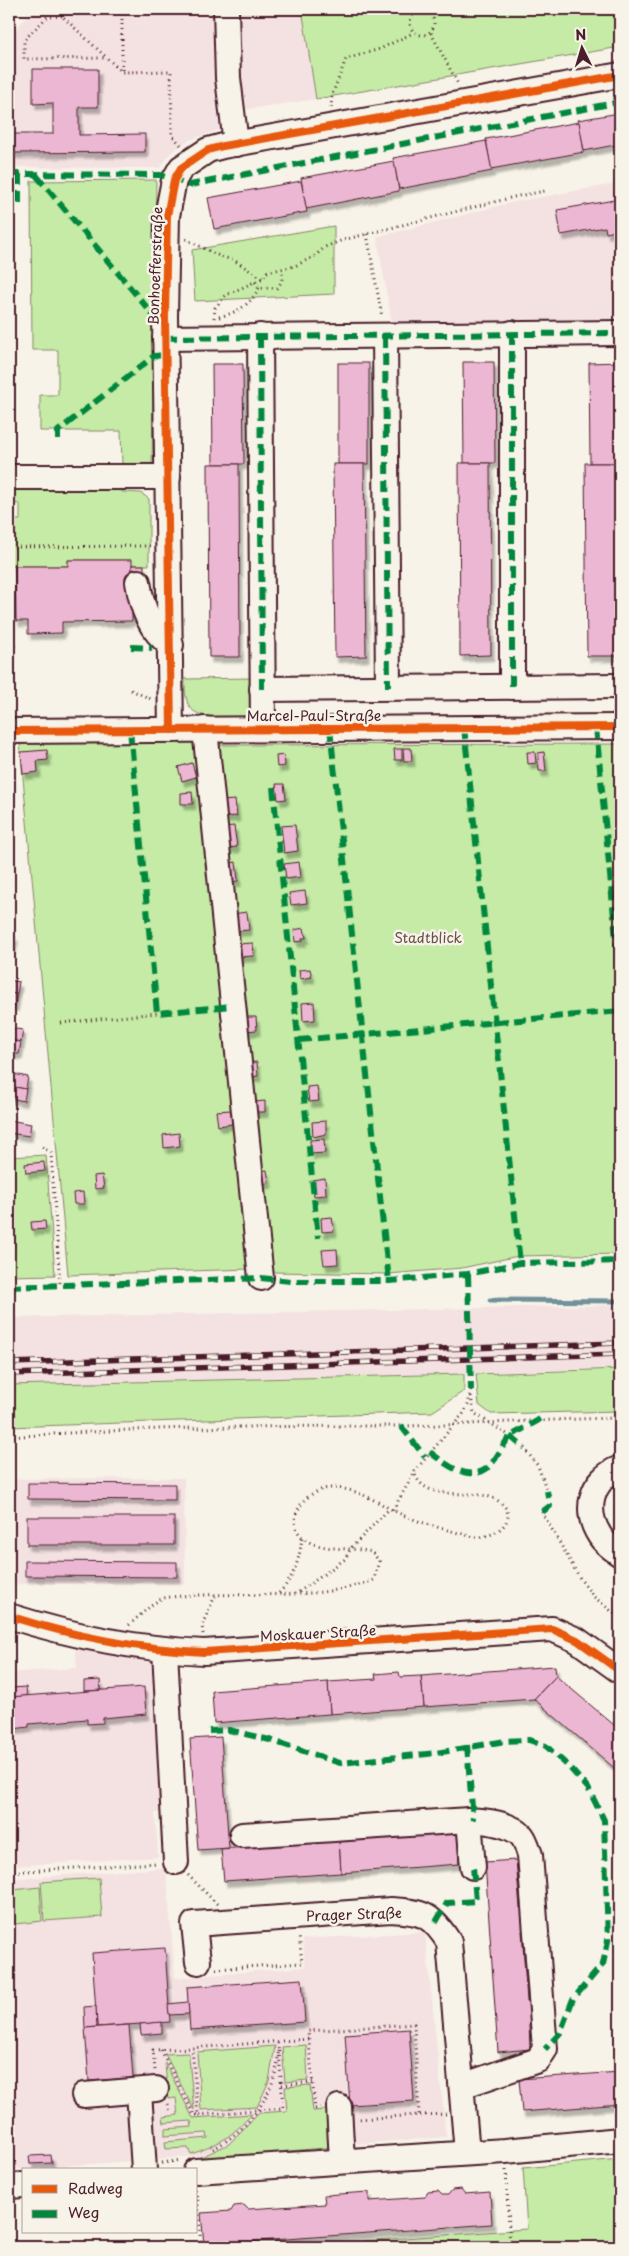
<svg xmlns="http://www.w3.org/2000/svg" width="629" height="2256" viewBox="0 0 629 2256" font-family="'Playpen Sans',sans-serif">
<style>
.built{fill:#f4e1e2}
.green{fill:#c5eba6;stroke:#888568}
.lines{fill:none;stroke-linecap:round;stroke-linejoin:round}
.stream{stroke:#72919a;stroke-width:5}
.building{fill:#ecb7d3;stroke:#4a1f2b;filter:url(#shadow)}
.minor-casing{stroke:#4a1f2b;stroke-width:28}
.path{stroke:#4a1f2b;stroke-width:3;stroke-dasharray:1 4;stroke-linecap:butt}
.minor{stroke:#f7f3e8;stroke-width:24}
.rail-casing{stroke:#4a1f2b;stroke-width:5.5}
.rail{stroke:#f7f3e8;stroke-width:4;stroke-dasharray:11;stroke-linecap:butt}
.quiet{stroke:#00873e;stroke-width:6;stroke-dasharray:12 6;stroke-linecap:butt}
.cycleway-casing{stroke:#f7f3e8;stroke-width:11}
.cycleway{stroke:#e8590c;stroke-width:8}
.labels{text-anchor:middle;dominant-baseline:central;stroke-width:5;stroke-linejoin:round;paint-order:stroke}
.street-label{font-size:14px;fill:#4a1f2b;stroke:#f7f3e8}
.park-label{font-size:14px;fill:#69524a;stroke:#f7f3e8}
</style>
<defs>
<filter id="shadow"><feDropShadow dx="3" dy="5.5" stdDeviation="1" flood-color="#0004"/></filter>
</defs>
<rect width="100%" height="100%" fill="#f7f3e8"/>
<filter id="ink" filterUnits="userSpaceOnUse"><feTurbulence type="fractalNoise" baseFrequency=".02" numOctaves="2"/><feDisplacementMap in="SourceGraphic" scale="10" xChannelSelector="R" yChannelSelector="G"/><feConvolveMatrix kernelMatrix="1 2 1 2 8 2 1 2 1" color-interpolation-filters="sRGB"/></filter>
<g filter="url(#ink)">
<g class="built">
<path d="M34,9H302L316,99L241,110L225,128L189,140L170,153L160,168L9,167V37Z"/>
<path d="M620,183V323L392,324L377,237L514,202Z"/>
<path d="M620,1305V1368L373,1377L9,1385V1318Z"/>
<path d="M184,1478L185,1584H9V1479Z"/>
<path d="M75,1647L153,1663L159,1683L168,1812L155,1813L158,1857L9,1866V1673L77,1668Z"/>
<path d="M166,1868L175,1978L305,1967L303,1939L425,1932L446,2137L10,2170L9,1879Z"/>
</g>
<g class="green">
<path d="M302,9H620V47L316,99Z"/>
<path d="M156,180L152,464H122L121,431H40V395H58V350H32L31,181Z"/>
<path d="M334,226V294L195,301L192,250Z"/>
<path d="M9,487H122V492L141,493L149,499V565H132L131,560H68V566H9V520H20V504L9,503Z"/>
<path d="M256,678L253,713L249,716C241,719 230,717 221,717C192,717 184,709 185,679Z"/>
<path d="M195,742L250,1269L68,1275L20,744Z"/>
<path d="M620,744V1254L518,1256L462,1268L388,1274L273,1272L265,1260L215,745Z"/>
<path d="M46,1155L55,1275L9,1276V1157Z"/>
<path d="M620,1369V1411L491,1414L479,1405L476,1374Z"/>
<path d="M464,1374V1391L432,1412L9,1427V1385Z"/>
<path d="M99,1878L102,1917L44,1921L41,1882Z"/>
<path d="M40,1887L42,1921L15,1924L13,1890Z"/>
<path d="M306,2045L308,2080L285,2082L282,2047Z"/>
<path d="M275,2046L269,2081L257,2107L201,2110L197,2052Z"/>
<path d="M189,2053V2058L194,2110L165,2054Z"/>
<path d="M165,2063L193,2118L252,2114C232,2136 219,2145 191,2154L188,2148L166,2149L165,2142L208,2138L207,2133L165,2136V2129L192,2127L191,2121L164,2123L163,2117L178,2115L176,2098L168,2099Z"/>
<path d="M310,2085L313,2111L327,2110L335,2147L197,2159L229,2144L258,2113L287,2111L285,2087Z"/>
<path d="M620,2159V2247H363V2241L527,2229L523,2168Z"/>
</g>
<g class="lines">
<path class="stream" d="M490,1300L620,1301"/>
</g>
<g class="building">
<path d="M33,69H98V107H79V135L145,134V152L9,153V134H53V103L33,104Z"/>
<path d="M619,113L620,144L584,151L578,120Z"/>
<path d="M579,122L584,152L491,169L486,139Z"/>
<path d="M486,141L492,171L399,189L393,158Z"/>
<path d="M394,161L399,191L306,209L301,178Z"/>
<path d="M301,181L307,212L214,229L208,198Z"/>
<path d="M620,199V230L606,233L605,227L561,235L557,210Z"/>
<path d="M463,362H494L495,463H464Z"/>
<path d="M620,362V463H590L589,363Z"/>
<rect x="338" y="363" width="31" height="101"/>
<path d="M212,364H243L244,464H213Z"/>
<path d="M459,463H490L491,655L460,656Z"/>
<path d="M585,463H616L618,656H587Z"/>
<path d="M208,464H239L240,657H209Z"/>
<path d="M333,464H364L366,656L335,657Z"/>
<path d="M68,560H132V621L62,622V633L28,634V621H16L15,566H68Z"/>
<rect x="132" y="565" width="12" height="17"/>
<path d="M403,748H411L412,761H404Z"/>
<path d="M394,749H402V760H395Z"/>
<path d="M47,750L48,760L37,761L38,772L23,774L21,752Z"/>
<path d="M527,752H535L536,763L528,764Z"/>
<path d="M544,752L546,771H539L538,753Z"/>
<path d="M284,755L285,766L277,767L276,756Z"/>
<path d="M192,763L196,777L182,781L178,767Z"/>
<path d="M276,784H284L286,799L278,800Z"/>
<path d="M192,792L193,804H181V793Z"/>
<path d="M235,800L237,816L223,817L221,801Z"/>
<path d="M295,825L298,851L284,853L281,826Z"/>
<path d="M234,826L237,847L226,848L223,827Z"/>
<path d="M236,862L238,881L229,882L227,863Z"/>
<path d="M299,862L301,877L286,879L284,864Z"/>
<path d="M305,891L307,903L291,905L289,893Z"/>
<path d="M247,912L249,930L236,931L232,914Z"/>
<path d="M304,928L306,938H302L303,941L295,942L294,930Z"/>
<path d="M9,934L15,936L13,947H9Z"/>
<path d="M253,943L254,956L238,957L237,944Z"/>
<path d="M310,969L312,977L300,979L299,970Z"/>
<path d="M9,980L19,982L17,994L9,993Z"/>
<path d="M9,993L17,994L15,1006L9,1005Z"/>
<path d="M314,1002L315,1020L303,1021L302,1003Z"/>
<path d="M244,1017H256L257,1030L245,1031Z"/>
<path d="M9,1028L23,1030L21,1042L9,1040Z"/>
<path d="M9,1040L21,1042L19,1054L9,1053Z"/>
<path d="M257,1062L258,1076L247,1077L246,1063Z"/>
<path d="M9,1073L28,1077L26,1089L9,1086Z"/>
<path d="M9,1086L26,1089L24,1101L9,1098Z"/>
<path d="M317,1086L319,1101L309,1102L307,1087Z"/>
<path d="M265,1101V1112H254V1102Z"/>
<path d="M231,1110L232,1124L218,1126L216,1111Z"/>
<path d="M9,1120L31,1124L29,1136L9,1133Z"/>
<path d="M326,1121V1134L313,1137L312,1122Z"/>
<path d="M179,1133L180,1146L164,1148L163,1135Z"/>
<path d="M324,1139L325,1153L311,1154L310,1140Z"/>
<path d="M44,1162L45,1171L26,1173L25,1164Z"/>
<path d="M267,1170L269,1183L257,1184L256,1171Z"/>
<path d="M102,1175L104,1188L95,1189L94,1176Z"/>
<path d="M325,1178L326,1195L314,1196L312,1180Z"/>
<path d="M83,1192L84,1204H74L73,1193Z"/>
<path d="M332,1217L334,1231L322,1232L321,1218Z"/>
<path d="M45,1221L46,1229L32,1230L31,1222Z"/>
<path d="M337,1249L338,1264L324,1265L322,1250Z"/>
<path d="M28,1483L175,1484V1500L28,1499Z"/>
<rect x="27" y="1517" width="147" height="28"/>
<path d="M25,1561L177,1562V1577L25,1576Z"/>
<path d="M555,1666L556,1676L534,1699L424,1707L421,1676Z"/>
<path d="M399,1672L400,1677L421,1676L424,1707L330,1714L328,1682L376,1679L375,1674Z"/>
<path d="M556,1676L620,1730V1773L534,1699Z"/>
<path d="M100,1680L101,1690L84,1691V1681Z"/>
<path d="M328,1682L330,1714L214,1723L212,1691Z"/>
<path d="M26,1687L27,1696L12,1697L11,1688Z"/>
<path d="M144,1687L146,1714L103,1718V1723L87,1724V1719L29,1724V1727L13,1729V1725H9V1697Z"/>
<path d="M221,1737L229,1848L198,1850L190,1739Z"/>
<path d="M457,1831L459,1864L341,1873L339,1840Z"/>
<path d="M339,1840L341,1873L224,1881L221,1849Z"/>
<path d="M516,1860L520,1908L524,1907L526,1931H522L527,2001L531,2000L533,2025H529L530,2049L498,2052L485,1862Z"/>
<path d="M165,1948L170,2022L97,2027L92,1953Z"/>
<path d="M302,1979L305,2022L190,2030L187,1987Z"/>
<path d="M188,2002L189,2014L169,2015L168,2004Z"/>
<path d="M96,2006L97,2027L85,2028L84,2007Z"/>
<path d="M162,2022V2033L141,2035L140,2024Z"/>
<path d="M129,2025L133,2078L89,2081L85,2028Z"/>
<path d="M409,2029L414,2101L350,2105L345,2034Z"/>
<path d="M620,2072V2104L522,2112L519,2079Z"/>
<path d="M51,2155L52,2163L30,2164L29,2156Z"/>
<path d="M461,2189L465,2194L490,2192L492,2224L204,2245L201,2213L231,2211L234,2206L244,2205L248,2209L325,2204L324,2195L369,2192V2201L425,2197L428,2192L438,2191L442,2195H448L452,2190Z"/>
</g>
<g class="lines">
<defs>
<g id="minor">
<path d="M226,9L228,78L236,144"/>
<path d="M512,333V686"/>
<path d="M260,336L263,728"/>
<path d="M385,336L388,687"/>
<path d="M165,338L620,333"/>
<path d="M9,477H168"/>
<path d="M138,582C142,607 149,630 171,645"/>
<path d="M262,689L620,686"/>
<path d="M205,729L261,1278"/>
<path d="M171,730L165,316L167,216L174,180L181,168L208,150L223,146L620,75"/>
<path d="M9,731L620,727"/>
<path d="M620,1468C591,1479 583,1510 600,1536C605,1544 613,1549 620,1554"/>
<path d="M9,1616C72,1636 137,1649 204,1652L552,1629L577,1640L620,1671"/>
<path d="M165,1650L176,1862"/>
<path d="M469,1820L473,1867"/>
<path d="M242,1835L469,1820C486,1821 510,1823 522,1836C526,1841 528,1849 530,1855L545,2049L538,2060L462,2086"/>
<path d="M198,1962L194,1924L391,1910C423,1912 431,1914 449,1942L467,2153"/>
<path d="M139,2091L144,2170"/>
<path d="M84,2095L156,2089"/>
<path d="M339,2107L342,2161"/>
<path d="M196,2171L505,2151L620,2140"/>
<path d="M9,2186L24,2185"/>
</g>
</defs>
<use href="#minor" class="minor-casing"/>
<g class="path">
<path d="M65,9L62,16L122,72L171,71L172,135L181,145"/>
<path d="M122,9V72"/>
<circle cx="422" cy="23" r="12"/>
<path d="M62,16L47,17L24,40V59L106,58"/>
<path d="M431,33L458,84"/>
<path d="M331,108L332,95L346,59L380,49L413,33"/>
<path d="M367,234L382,317"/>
<path d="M186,239L217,255L235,261L262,278"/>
<path d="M255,282L259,288H277L282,281V270"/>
<path d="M219,317C238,312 249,306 259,288"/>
<path d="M214,318L215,308L226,295L263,278L267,272L295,266L315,256L325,247L343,240L518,196L545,191"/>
<path d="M9,547L151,546"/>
<path d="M9,632L15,648"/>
<path d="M131,690L151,699"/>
<path d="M61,1023L157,1013"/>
<path d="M42,1147L51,1153L60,1285"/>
<path d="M471,1396L474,1413L510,1436"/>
<path d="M9,1437C139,1427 270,1426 401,1426C474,1425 547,1419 620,1418"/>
<path d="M524,1448L538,1466L547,1491"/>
<path d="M393,1510L414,1473"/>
<path d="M542,1512L581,1580L594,1597L620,1618"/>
<path d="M299,1592L345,1559L351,1548L390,1508"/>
<path d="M279,1593C294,1578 300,1558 302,1537"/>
<path d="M129,1625L154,1603L163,1598C227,1589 314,1604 374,1580L379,1561L372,1552C353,1547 327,1551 309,1542C279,1525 303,1489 331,1488C358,1487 382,1506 405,1516C427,1525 451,1531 474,1537C498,1539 524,1515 495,1499C472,1487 425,1505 414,1472L463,1414L468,1405L471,1390"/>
<path d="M203,1634L202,1625L215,1596"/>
<path d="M9,1872L157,1863"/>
<path d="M188,1875L217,1904"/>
<path d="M216,1969L302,1963L299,1935"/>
<path d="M161,2050L194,2115H198"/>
<path d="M279,2051L283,2108L198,2115L192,2048L309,2039"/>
<path d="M155,2070L153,2050L192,2048"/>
<path d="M282,2085L313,2082"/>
<path d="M168,2104L170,2111"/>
<path d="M321,2108L315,2109L308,2031L414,2024L419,2115L358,2119"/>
<path d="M420,2115L446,2114"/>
<path d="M213,2149C251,2129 282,2086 278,2042"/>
<path d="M162,2163L181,2160"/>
<path d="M506,2170L510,2247"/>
<path d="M197,2190L201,2247"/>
</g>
<use href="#minor" class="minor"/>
<defs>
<g id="rail">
<path d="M9,1363L620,1343"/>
<path d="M9,1374L620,1354"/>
</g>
</defs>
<use href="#rail" class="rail-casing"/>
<use href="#rail" class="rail"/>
<g class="quiet">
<path d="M9,174L161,175L190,185L620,102"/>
<path d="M36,175L154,316H165"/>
<path d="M19,203V174"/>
<path d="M512,333V686"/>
<path d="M260,336L262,689"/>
<path d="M385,336L388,687"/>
<path d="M165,338L620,333"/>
<path d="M58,439V431L154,356L166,355"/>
<path d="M131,647L152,648"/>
<path d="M464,727L520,1263"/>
<path d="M596,727L620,980"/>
<path d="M330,728L389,1281"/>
<path d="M130,730L157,1013L232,1006"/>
<path d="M273,787L318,1238"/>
<path d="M299,1040L620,1011"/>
<path d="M468,1274L471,1390"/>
<path d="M9,1287L261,1278L291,1281H389L468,1274L520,1263L620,1261"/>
<path d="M401,1426L425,1457"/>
<path d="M510,1436L524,1448"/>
<path d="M430,1452C444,1463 467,1482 486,1469C496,1462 501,1446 510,1437C513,1434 533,1424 540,1419"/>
<path d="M542,1512L550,1506L547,1491"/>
<path d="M209,1731L229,1730L270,1740L340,1763L436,1753L505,1741L529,1740L546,1746L567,1765L588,1788L604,1820L608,1941L603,1964L573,1999L560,2033L545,2049"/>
<path d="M467,1745L473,1820"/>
<path d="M436,1922L447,1903L476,1901L473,1867"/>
</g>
<defs>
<g id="cycleway">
<path d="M171,730L165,316L167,216L174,180L181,168L208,150L223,146L620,75"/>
<path d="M9,731L620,727"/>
<path d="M9,1616C72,1636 137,1649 204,1652L552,1629L577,1640L620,1671"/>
</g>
</defs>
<use href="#cycleway" class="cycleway-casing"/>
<use href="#cycleway" class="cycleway"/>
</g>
</g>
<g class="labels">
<g class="street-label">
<text transform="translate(155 266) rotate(-88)">Bonhoefferstraße</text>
<text x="314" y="715">Marcel-Paul-Straße</text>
<text transform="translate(318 1633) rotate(-3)">Moskauer Straße</text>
<text transform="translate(354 1914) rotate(-2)">Prager Straße</text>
</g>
<g class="park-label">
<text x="428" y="937">Stadtblick</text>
</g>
</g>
<rect width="629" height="2256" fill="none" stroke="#f7f3e8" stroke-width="30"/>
<rect x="15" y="15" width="599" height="2226" fill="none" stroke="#4a1f2b" stroke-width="2" filter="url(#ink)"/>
<rect x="22" y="2168" width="175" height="65" fill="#f7f3e8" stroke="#b29e9c"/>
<rect x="32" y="2185" width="25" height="8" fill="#e8590c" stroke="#b29e9c"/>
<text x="68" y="2194" font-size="15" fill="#4a1f2b">Radweg</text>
<rect x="32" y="2210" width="25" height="8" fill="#00873e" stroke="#b29e9c"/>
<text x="68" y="2218" font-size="15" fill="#4a1f2b">Weg</text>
<g transform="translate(582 48) rotate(355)" stroke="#f7f3e8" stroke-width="4" paint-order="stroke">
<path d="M0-4L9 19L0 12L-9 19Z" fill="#4a1f2b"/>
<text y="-8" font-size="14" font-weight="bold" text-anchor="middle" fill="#4a1f2b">N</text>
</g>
</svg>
